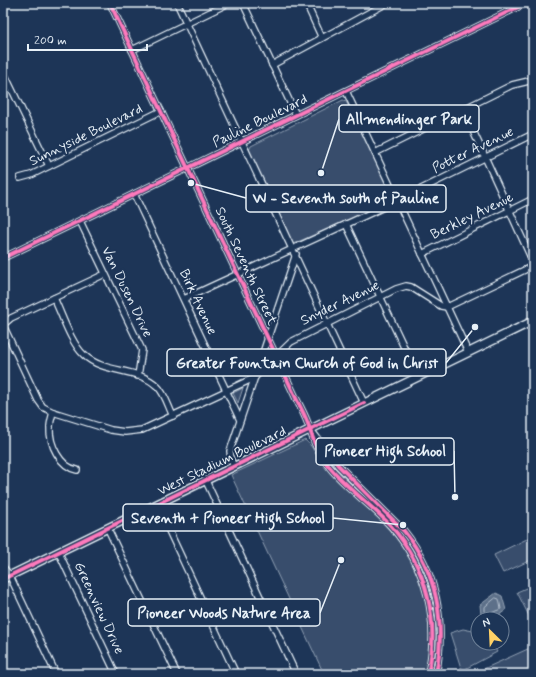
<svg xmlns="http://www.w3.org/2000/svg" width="536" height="677" viewBox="0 0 536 677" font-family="Mynerve,sans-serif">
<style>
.green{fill:#374d6c;stroke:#909fb2}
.water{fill:#5d7089;stroke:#95a4b5}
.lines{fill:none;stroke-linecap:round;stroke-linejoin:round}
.shore{stroke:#b0bdcc;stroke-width:1}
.minor-casing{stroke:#e8f1f8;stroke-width:8}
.major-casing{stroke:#e8f1f8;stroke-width:10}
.minor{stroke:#1d3557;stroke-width:5.5}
.major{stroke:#1d3557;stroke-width:7}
.cycleway-casing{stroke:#1d3557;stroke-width:6}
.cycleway{stroke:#fd7abc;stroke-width:4}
.labels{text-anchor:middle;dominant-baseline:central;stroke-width:4;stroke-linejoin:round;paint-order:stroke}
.street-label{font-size:14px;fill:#e8f1f8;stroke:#1d3557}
.leader{fill:none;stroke:#e8f1f8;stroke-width:1.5}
.callout-dot{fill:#e8f1f8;stroke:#1d3557;stroke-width:1.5}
.callout{fill:#1d3557;stroke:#e8f1f8;stroke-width:1.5}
.callout-label{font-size:15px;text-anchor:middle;font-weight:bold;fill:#e8f1f8}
</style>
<rect width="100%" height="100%" fill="#1d3557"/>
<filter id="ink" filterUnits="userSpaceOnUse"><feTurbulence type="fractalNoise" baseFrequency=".025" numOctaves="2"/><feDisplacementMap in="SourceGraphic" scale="8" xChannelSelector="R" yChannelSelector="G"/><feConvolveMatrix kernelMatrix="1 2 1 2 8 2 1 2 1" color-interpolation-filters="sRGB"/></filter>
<g filter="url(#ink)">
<g class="green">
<path d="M343,100L346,101L393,197L391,201L293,244L249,150L251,146Z"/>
<path d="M243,388L238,403L233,393Z"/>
<path d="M305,440C313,447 313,450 319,458C325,466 332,474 340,481C358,500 380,518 397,539C427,578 435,626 425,674H324L231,475Z"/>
<path d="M533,536V559L503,573L494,555Z"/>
<path d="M533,585V624L517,592Z"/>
<path d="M463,629L478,632V643H492L497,652L465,669L461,668L450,633Z"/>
<path d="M530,648L533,651V674H478L477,672Z"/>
</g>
<path class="water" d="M496,593L502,596L506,610L499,615L488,619L481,615L480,605Z"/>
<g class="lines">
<path class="shore" d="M496,598L499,599L501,609L488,614L485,612V607Z"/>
<defs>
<g id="minor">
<path d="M110,3L295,396C300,407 307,418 310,430C314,441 316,450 324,460C342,485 370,503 391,526C427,567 440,622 428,674"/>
<path d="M177,3L364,403"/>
<path d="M243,3L296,115"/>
<path d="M306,3L322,38"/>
<path d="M132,50L229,3"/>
<path d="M272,65L387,3"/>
<path d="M3,71L49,166"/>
<path d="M346,91L468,352"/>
<path d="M463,109L533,262"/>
<path d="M375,153L512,85L533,80"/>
<path d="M20,178L31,175L161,111"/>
<path d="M134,194L240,420"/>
<path d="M80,221L142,350L138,376"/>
<path d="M346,224L418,377"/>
<path d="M422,254L533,199"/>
<path d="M3,258L526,3"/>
<path d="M105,274L11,318L3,325L38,400L43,407L53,412L111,430L125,432L142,430L254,378L291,342L396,289L406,286L411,287L441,306L447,307L533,266"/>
<path d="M54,298C62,315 71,343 84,355C104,374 137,367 157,386C165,393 168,406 173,416"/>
<path d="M184,299L401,199L533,134"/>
<path d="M53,412C52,417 50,422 50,427C49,444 60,467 77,470"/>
<path d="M311,430L338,465L404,531C437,572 446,622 436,674"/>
<path d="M234,467L231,460L230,451L296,254"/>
<path d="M206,481L296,674"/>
<path d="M157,505L236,674"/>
<path d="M108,529L177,674"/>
<path d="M59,553L116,674"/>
<path d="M3,567L10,576L56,674"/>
</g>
<path id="major" d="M3,579L533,321"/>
</defs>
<use href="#minor" class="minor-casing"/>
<use href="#major" class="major-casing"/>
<use href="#minor" class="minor"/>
<use href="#major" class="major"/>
<defs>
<g id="cycleway">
<path d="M110,3L295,396C300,407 307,418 310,430C314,441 316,450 324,460C342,485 370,503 391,526C427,567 440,622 428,674"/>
<path d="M3,258L526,3"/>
<path d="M320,440L338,465L404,531C437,572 446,622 436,674"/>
<path d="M3,579L364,403"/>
</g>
</defs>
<use href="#cycleway" class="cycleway-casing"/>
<use href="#cycleway" class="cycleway"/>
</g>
</g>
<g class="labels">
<g class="street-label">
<text transform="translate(260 121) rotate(-26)">Pauline Boulevard</text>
<text transform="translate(86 135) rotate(-26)">Sunnyside Boulevard</text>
<text transform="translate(473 150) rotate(-26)">Potter Avenue</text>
<text transform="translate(472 216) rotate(-26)">Berkley Avenue</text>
<text transform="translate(246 266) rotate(65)">South Seventh Street</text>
<text transform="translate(127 292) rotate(64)">Van Dusen Drive</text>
<text transform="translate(198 302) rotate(65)">Birk Avenue</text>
<text transform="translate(340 303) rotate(-26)">Snyder Avenue</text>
<text transform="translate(222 461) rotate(-26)">West Stadium Boulevard</text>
<text transform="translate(99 608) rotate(65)">Greenview Drive</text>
</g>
</g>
<path class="leader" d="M321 173L339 119M191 183L246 198M475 327L446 363M455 497L454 451M403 525L333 518M341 560L320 613"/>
<g class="callout-dot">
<circle cx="321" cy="173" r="4"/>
<circle cx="191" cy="183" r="4"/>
<circle cx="475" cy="327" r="4"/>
<circle cx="455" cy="497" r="4"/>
<circle cx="403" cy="525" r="4"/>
<circle cx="341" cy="560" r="4"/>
</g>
<g class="callout">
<rect x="339" y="105" width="140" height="27" rx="4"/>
<rect x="246" y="185" width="200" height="27" rx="4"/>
<rect x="167" y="349" width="279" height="27" rx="4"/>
<rect x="316" y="438" width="138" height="27" rx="4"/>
<rect x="123" y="504" width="210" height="27" rx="4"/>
<rect x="128" y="599" width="192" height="27" rx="4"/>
</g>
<g class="callout-label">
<text x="409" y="124">Allmendinger Park</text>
<text x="346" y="203">W - Seventh south of Pauline</text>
<text x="307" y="368">Greater Fountain Church of God in Christ</text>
<text x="385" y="456">Pioneer High School</text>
<text x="228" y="523">Seventh + Pioneer High School</text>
<text x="224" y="618">Pioneer Woods Nature Area</text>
</g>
<rect width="536" height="677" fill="none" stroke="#1d3557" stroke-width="16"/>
<rect x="8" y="8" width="520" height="661" fill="none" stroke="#e8f1f8" stroke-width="1.5" filter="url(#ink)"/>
<g transform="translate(490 631) rotate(336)"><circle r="19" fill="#1d3557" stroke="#6e8097"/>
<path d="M0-3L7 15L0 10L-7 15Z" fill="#ffd166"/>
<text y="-6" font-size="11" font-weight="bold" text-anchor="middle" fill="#e8f1f8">N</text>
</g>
<path d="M28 44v6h119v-6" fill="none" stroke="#e8f1f8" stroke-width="2"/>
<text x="34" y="44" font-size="12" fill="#e8f1f8" stroke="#1d3557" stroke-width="3" paint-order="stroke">200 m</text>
</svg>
